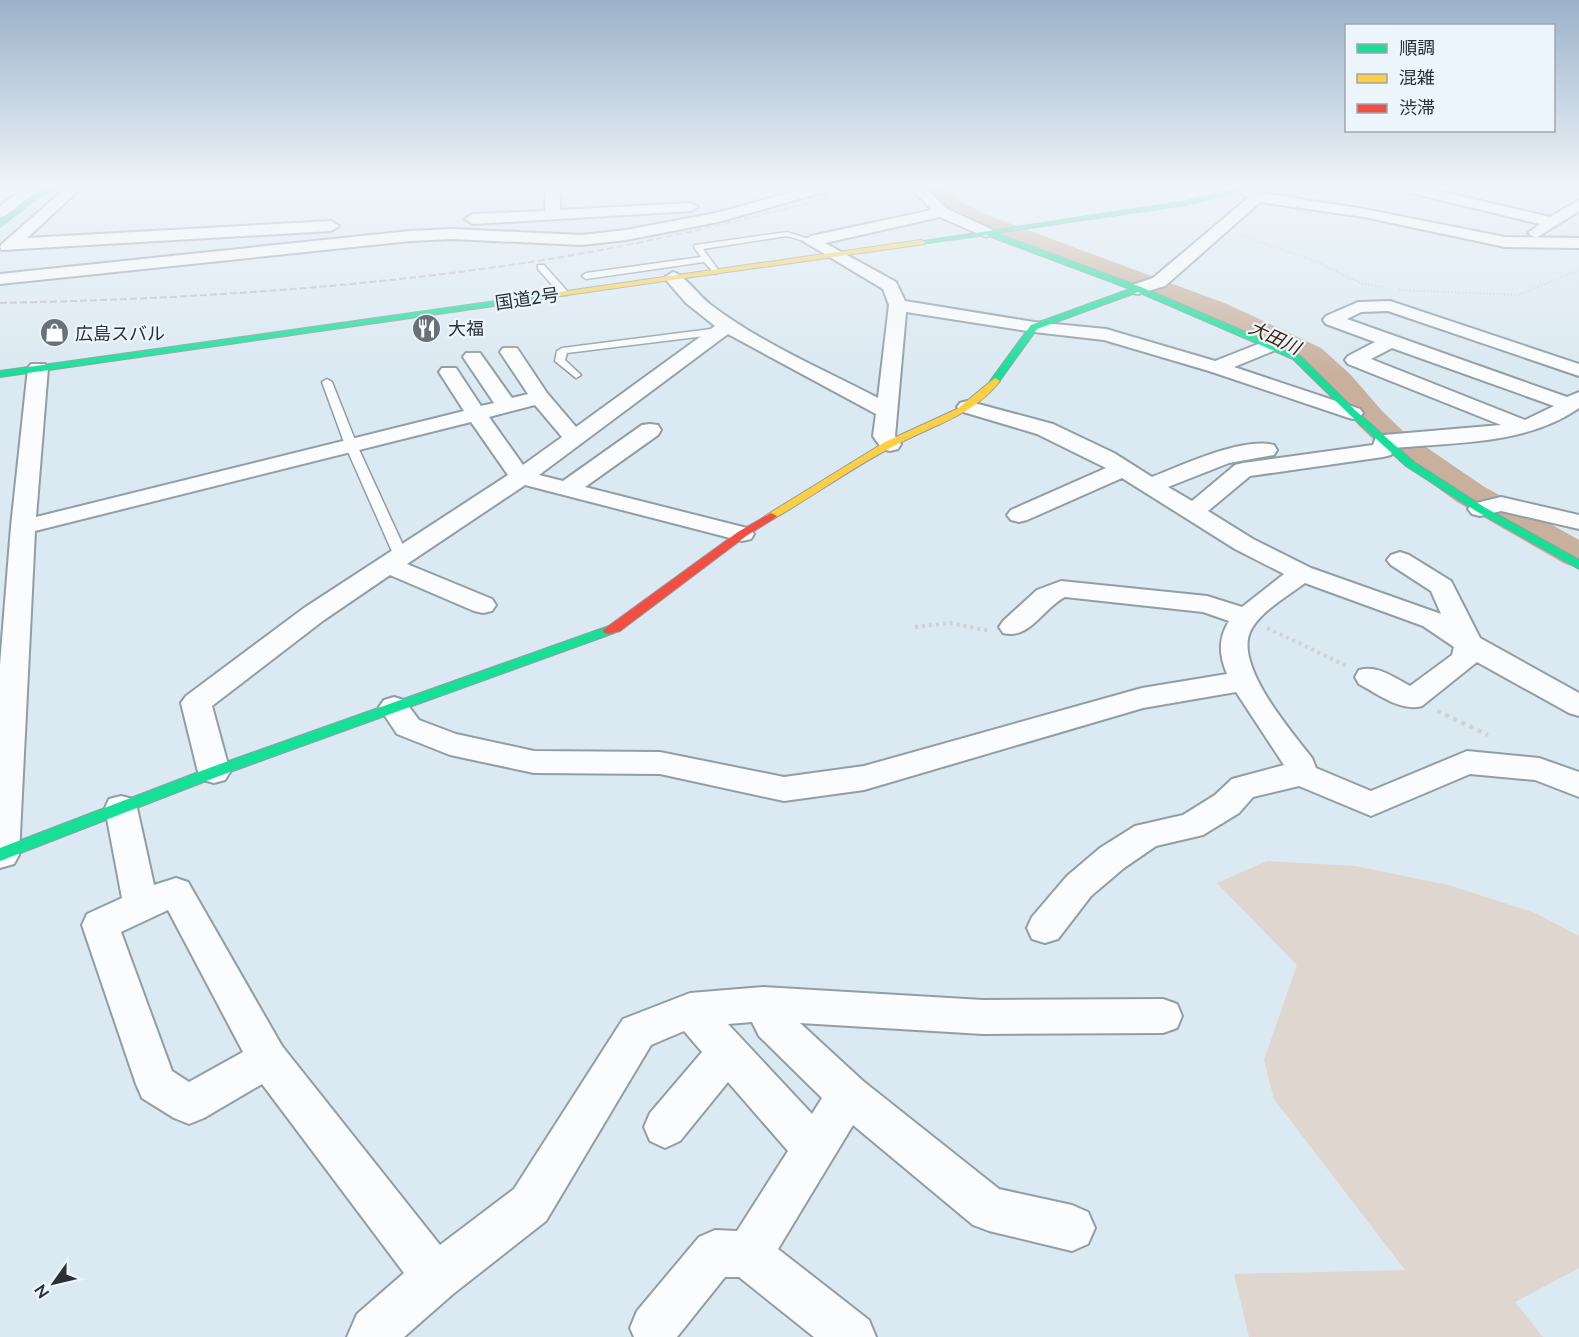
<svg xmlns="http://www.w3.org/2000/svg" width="1579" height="1337" viewBox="0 0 1579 1337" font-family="Lato,'Noto Sans JP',sans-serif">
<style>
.green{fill:#ded6cf}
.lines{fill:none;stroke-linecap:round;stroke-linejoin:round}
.river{fill:#c9b09d;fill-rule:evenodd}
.lane-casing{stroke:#929da4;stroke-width:3}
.street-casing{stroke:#929da4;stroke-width:4}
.fast-casing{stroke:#929da4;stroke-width:2}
.slow-casing{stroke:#929da4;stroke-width:2}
.jam-casing{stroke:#929da4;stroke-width:2}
.path-far2{stroke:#ced2d4;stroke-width:2;stroke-dasharray:1.5 2;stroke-linecap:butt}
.path-far1{stroke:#ced2d4;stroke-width:4;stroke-dasharray:3 4;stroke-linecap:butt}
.path{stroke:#ced2d4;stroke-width:4.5;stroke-dasharray:4 5;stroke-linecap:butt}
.lane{fill:#fafcfd;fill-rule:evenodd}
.street{fill:#fafcfd;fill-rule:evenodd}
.fast{fill:#16e098;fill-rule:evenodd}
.slow{fill:#ffcf43;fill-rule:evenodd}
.jam{fill:#f24e42;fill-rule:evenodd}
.rail{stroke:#bbbec1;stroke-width:2;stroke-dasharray:7 3;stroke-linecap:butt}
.labels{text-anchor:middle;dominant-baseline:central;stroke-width:4.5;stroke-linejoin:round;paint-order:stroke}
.far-street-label{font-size:18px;fill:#283138;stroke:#ecf5fc}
.far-poi-label{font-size:18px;fill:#283138;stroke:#ecf5fc;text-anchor:start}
.far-water-label{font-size:18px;font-style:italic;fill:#3e2107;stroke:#ecf5fc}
</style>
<rect width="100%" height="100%" fill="#dbe9f2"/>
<path class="green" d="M1267,861L1355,866L1448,885L1535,913L1579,936V1268L1515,1302L1543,1337H1249L1234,1274L1405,1270L1274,1099L1264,1060L1297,965L1217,883Z"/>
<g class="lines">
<path class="river" d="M920,186H944L962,202L984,214L1227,304L1321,348L1350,374L1383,412L1404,432L1483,486L1579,540V568L1565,564L1457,502L1380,446L1359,426L1328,388L1299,360L1207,316L968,224L946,212Z"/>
<defs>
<g id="lane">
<path d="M787,232L815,241L811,243L787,236L703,249L719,271L715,274L704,262L586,279L582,276L586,273L701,257L694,247L695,245Z"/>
<path d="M538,265H544L567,291V295H561L538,269Z"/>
<path d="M724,324L729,327L727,329L713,335L567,353L565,360L581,375L576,378L555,361L557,351L562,348L711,329Z"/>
<path d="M327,379L332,382L357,445L408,556L406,559L401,560L394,556L345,445L322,382Z"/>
</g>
<g id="street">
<path d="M27,186H43L5,216L0,217V206Z"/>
<path d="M68,186H83L27,238L331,221L339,226L331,231L2,250L0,247L2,244Z"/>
<path d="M546,186H560V210L691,203L698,207L691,211L473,224L465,219L473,214L545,211Z"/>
<path d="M814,186H836L834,189L718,222L626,240L582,245L452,239L410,241L0,284V274L410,231L452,229L582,235L626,230L716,213Z"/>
<path d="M909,186H924L947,209L991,229L994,232L986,237L981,235L940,217L825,243L896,282L905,301L1034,322L1106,329L1215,361L1271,339L1278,341L1280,345L1278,349L1234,367L1360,409L1363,413L1360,417L1353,419L1346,417L1209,371L1104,340L1034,332L906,312L895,436L901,444L898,449L890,451L882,449L873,436L876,414L728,334L539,475L563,481L642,425L650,424L658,425L661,430L658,435L585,487L751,529L754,534L751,539L742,541L525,485L407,564L492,599L496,605L492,611L483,613L474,611L390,575L324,620L212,706L230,772L225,780L214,783L203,780L198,772L181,703L186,696L304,608L508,475L471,422L35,531L19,855L14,864L0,868V665L11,527L28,368L31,364H45L48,368L36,517L464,411L439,372L442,368H456L481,406L494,403L463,357L466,353H480L512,398L528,394L500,352L503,348H517L547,393L576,427L715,326L686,303L667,281L665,277L673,272C684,275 700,297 711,305C761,343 822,369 878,398L889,305L883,289L803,241L811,236L932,210ZM535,405L562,437L523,465L489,417Z"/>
<path d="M1244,186L1261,193L1364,209L1505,237L1579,238V248L1505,247L1364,217L1260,202L1165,286L1138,294L1132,293L1129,289L1132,285L1153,278L1248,198L1237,190Z"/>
<path d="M1393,186H1417L1550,217L1579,200V211L1536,238L1528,233L1540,224L1395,189Z"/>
<path d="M1390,301L1579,364V376L1388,311L1361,312L1347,319L1567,397L1579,392V408C1526,445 1456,442 1394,448L1391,455L1383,457L1250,476L1208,511L1253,539L1311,568L1441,614L1431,591L1391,565L1387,560L1391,555L1400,552L1409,555L1451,581L1480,638L1579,693V716L1569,713L1477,662L1422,706C1401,712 1378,694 1359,684L1355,677L1359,670C1378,665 1393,677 1410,686L1452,655L1454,647L1423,626L1305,583C1288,596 1259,612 1250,632C1235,667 1292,732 1312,758L1316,768L1371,791L1467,751L1539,758L1579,772V797L1535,780L1470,774L1371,816L1299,786L1253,797L1239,813L1203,835L1156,846L1124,868L1091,896L1058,939L1045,943L1032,939L1027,928L1032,917L1067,876L1100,848L1135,826L1183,815L1215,795L1232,779L1284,765L1236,692L1143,708L864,790L784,801L660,774L534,773L450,755L397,734L379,707L384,700L394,697L404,700L419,720L456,734L534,751L660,752L784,777L864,766L1142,688L1227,674C1219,655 1218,639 1229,621L1203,612L1065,597C1043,608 1030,640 1003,633L999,627L1003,621L1037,590L1061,581L1207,596L1242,607L1284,574L1235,549L1122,478L1027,520L1019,522L1011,520L1007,515L1011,510L1106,468L1037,434L960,411L957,407L960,403L967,401L1053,424L1114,453L1152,477C1183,465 1242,437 1274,445L1277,450L1274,455L1229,463L1168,487L1192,501L1235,465L1243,463L1373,445L1376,437L1384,435L1501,425L1348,364L1345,360L1348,356L1375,342L1326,324L1323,320L1326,316L1358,302ZM1392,348L1554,406L1525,420L1371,359Z"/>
<path d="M1501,497L1579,515V529L1501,511L1480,516L1472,514L1468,509L1472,504Z"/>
<path d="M121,796L133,799L137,808L154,885L176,878L188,882L282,1046L440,1245L514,1189L623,1019L690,993L763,987L983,1000L1163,999L1177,1004L1182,1016L1177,1028L1163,1033L983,1034L800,1023L863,1081L999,1189L1072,1205L1088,1212L1095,1228L1088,1244L1072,1251L989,1231L973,1225L853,1125L778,1249L869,1320L876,1337H814L739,1277H725L677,1337H634L630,1328L637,1311L699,1237L715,1230L737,1231L788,1151L728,1082L680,1141L665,1148L650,1141L644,1127L650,1113L702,1052L684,1031L651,1045L546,1221L453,1294L404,1337H347L357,1314L404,1273L262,1084L204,1118L189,1124L174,1118L142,1098L136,1084L82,925L87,914L122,898L105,808L109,799ZM168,910L243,1052L189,1082L172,1071L121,932ZM752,1022L759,1036L822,1098L812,1114L728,1024Z"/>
</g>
<g id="fast">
<path d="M51,186H59L35,200L0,227V221L31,198Z"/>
<path d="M1248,186H1259L1186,205L996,233L1141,287L1299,355L1356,411L1414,462L1484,507L1579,560V569L1476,511L1406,466L1350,415L1293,359L1138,292L1037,329L998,383H992L990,381L1031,325L1130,289L986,235L921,244L917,242L1186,201Z"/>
<path d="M553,293H556V297L0,377V371Z"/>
<path d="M609,626L614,627L615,630L614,633L219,776L0,861V848L209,768Z"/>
</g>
<g id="slow">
<path d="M921,240L925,242L924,244L553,297L549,295L553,293Z"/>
<path d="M995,378L1000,381C973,416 931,426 894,446C853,467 815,495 775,518L771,519L765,516L885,442L957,409Z"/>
</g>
<path id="jam" d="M771,513L777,516L775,518L746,536L620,631L609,634L604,633L603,630L610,625L738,532Z"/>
</defs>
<use href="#lane" class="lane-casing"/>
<use href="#street" class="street-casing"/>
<use href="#fast" class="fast-casing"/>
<use href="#slow" class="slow-casing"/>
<use href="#jam" class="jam-casing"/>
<g class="path-far2">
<path d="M1241,236L1313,260L1363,284L1383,287"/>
<path d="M1399,290L1518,295L1579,270"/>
</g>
<g class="path-far1">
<path d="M915,627L950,623L990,631"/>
<path d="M1267,628L1349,667"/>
</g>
<path class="path" d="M1437,711L1488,735"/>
<use href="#lane" class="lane"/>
<use href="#street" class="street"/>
<use href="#fast" class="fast"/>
<use href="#slow" class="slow"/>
<use href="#jam" class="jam"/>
<path class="rail" d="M0,303C184,299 368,288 550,259C659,241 766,215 872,186"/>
</g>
<linearGradient id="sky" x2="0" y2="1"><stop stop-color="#9bb2ca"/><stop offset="0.5" stop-color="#eff5f9"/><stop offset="1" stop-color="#eff5f9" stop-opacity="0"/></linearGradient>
<rect width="1579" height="373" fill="url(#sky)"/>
<defs>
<symbol id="restaurant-disc" viewBox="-11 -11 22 22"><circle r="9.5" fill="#677179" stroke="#ecf5fc"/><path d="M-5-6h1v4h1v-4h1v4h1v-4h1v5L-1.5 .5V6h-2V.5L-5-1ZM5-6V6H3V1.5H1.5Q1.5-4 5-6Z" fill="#fff"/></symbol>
<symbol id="shop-disc" viewBox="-11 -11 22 22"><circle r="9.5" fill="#677179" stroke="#ecf5fc"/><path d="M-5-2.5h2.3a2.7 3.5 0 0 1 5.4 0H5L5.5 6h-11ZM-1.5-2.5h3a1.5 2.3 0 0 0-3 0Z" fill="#fff"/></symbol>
</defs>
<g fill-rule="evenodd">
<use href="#restaurant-disc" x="410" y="312" width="33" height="33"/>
<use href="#shop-disc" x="38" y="316" width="33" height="33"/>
</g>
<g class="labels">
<g class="far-street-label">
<text transform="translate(527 298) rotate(-8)">国道2号</text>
</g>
<g class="far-poi-label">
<text x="448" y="328">大福</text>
<text x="75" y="333">広島スバル</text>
</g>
<g class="far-water-label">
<text transform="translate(1275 337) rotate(25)">大田川</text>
</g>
</g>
<rect x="1345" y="24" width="210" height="108" fill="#ecf5fc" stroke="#9ea7ae" stroke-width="1.5"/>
<rect x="1357" y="44" width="30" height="9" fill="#16e098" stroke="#9ea7ae" stroke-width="1.5"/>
<text x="1399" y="54" font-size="18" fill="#283138">順調</text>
<rect x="1357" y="74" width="30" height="9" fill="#ffcf43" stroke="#9ea7ae" stroke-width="1.5"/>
<text x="1399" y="84" font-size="18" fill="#283138">混雑</text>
<rect x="1357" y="104" width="30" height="9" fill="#f24e42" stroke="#9ea7ae" stroke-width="1.5"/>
<text x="1399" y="114" font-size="18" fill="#283138">渋滞</text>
<g transform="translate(54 1283) rotate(236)" stroke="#ecf5fc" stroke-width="4.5" paint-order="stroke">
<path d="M0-4.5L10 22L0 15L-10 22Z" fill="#283138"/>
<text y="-9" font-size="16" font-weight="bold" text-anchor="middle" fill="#283138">N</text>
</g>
</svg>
